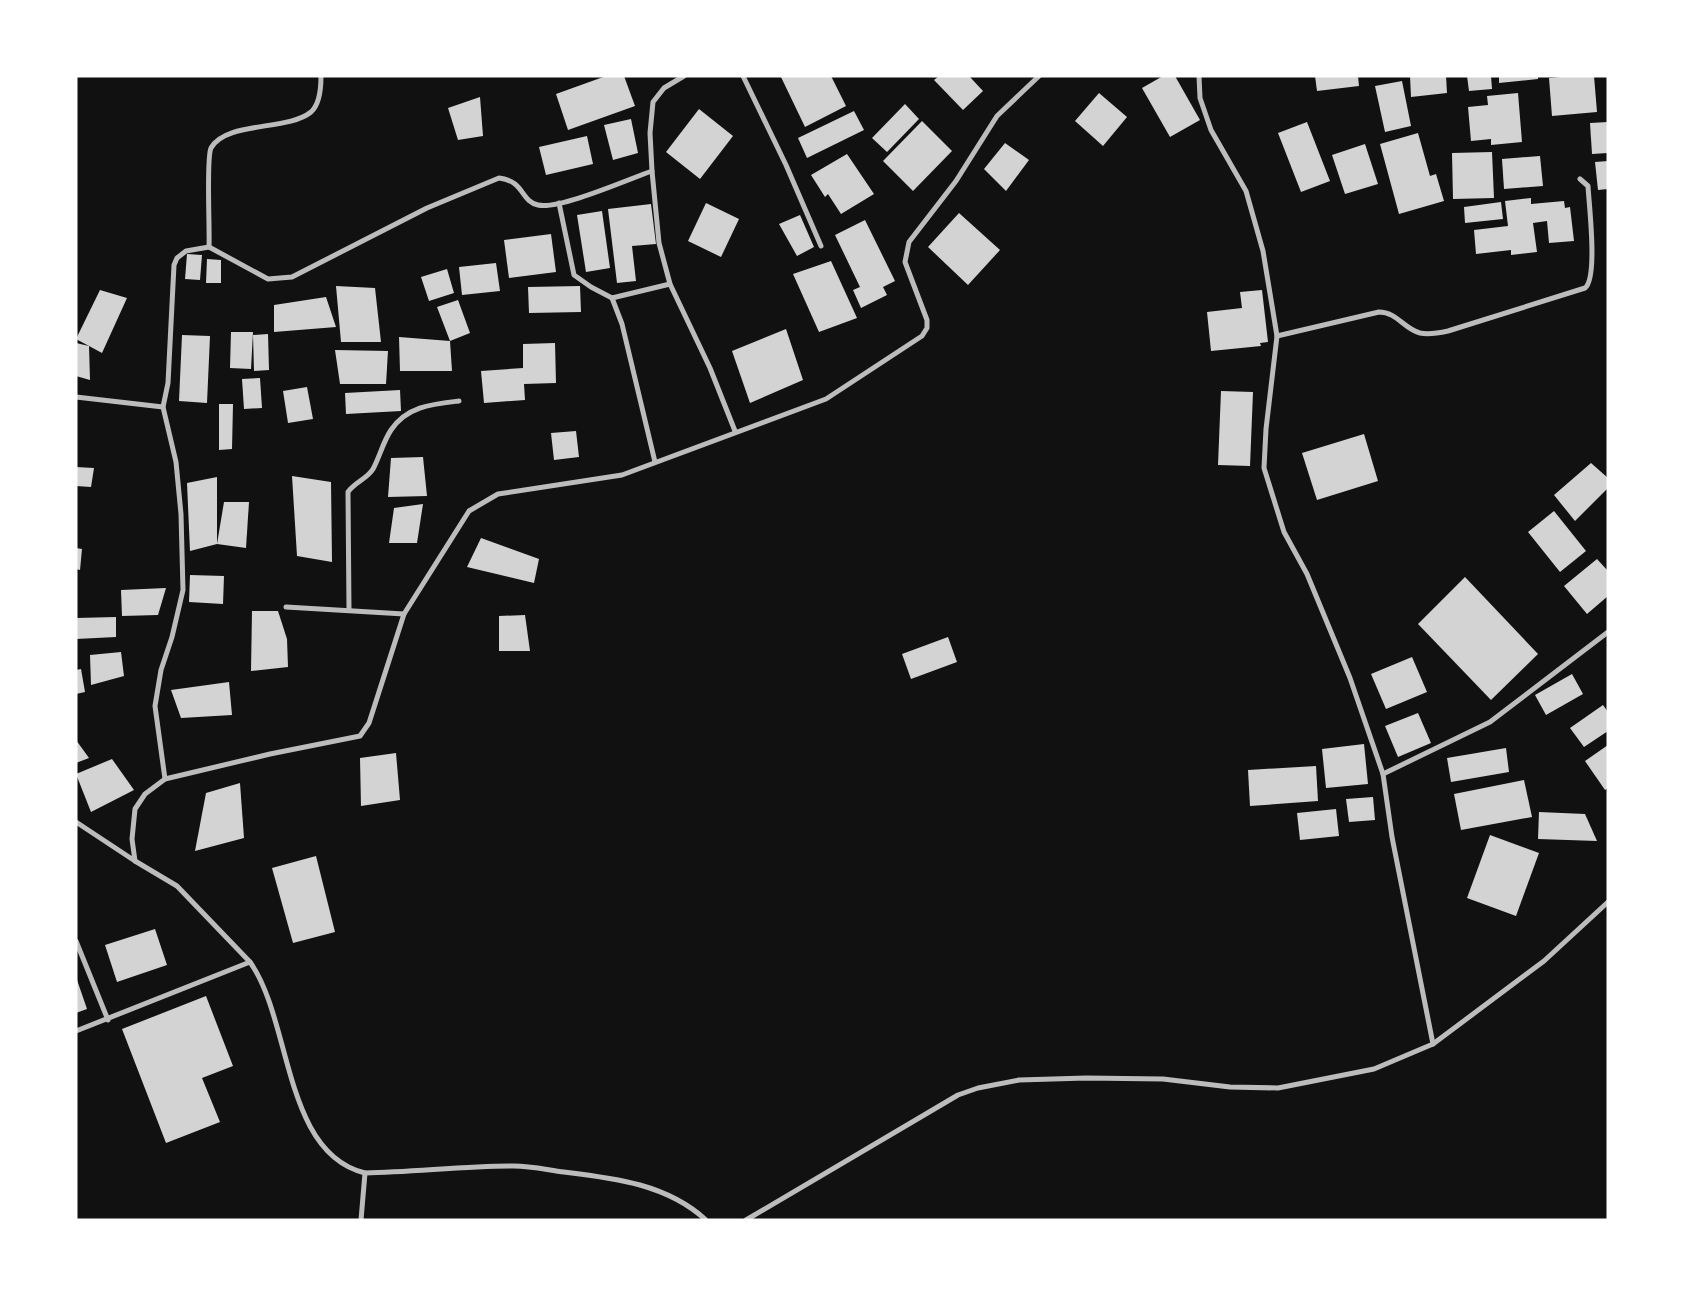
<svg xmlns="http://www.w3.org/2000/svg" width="1684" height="1296" viewBox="0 0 1684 1296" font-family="'Times New Roman',serif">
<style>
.building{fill:#d3d3d3}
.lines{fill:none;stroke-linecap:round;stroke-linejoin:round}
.minor{stroke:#bcbcbc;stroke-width:5}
</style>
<rect width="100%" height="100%" fill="#111"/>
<g class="building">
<path d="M606,76H624L635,106L568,130L556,94Z"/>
<path d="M831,76L846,106L805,127L781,77Z"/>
<path d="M939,76H969L983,91L963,110L934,80Z"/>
<path d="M1163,76H1175L1200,120L1170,137L1142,88Z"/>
<path d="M1315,76H1358L1359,86L1317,91Z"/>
<path d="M1410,76H1446L1447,93L1411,97Z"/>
<path d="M1467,76H1491L1492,89L1469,91Z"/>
<path d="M1499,76H1538V79L1499,83Z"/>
<path d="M1571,76H1594L1597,112L1552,116L1549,78Z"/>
<path d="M1402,81L1411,126L1385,132L1375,86Z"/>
<path d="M1099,93L1127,117L1103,146L1075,121Z"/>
<path d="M1518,93L1522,142L1491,145V139L1471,141L1468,107L1488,105L1487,96Z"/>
<path d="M480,97L483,136L458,140L448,108Z"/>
<path d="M905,104L919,119L887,152L872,138Z"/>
<path d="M699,109L733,136L700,179L666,152Z"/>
<path d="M854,111L864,130L807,158L798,138Z"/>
<path d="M631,119L638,153L613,160L604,125Z"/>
<path d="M922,121L952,151L913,191L883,161Z"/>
<path d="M1307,122L1330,181L1301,192L1278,133Z"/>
<path d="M1608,122V153L1592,154L1590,123Z"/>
<path d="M1418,133L1430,176L1436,174L1444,201L1399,214L1380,144Z"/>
<path d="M587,136L593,164L546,175L539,147Z"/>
<path d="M1005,143L1029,160L1006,191L984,169Z"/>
<path d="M1365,144L1378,184L1345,194L1332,155Z"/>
<path d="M1492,152L1494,198L1453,199L1452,153Z"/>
<path d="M847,154L874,194L841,214L828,194L825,197L811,175Z"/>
<path d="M1540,156L1543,186L1504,189L1502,159Z"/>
<path d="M1608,161V189L1598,190L1595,162Z"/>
<path d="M1531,198V204L1564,201L1565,208L1570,207L1574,241L1549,243L1547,221L1533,223L1537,252L1511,255V250L1476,254L1474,230L1508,226L1505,201Z"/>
<path d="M1501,202L1503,219L1465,223L1464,207Z"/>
<path d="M706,203L739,219L721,257L688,241Z"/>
<path d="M651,204L656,244L632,246L636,281L617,283L608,209Z"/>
<path d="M602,211L610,268L586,272L577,215Z"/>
<path d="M959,213L1000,250L968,285L928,247Z"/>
<path d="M800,215L814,247L797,256L779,224Z"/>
<path d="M865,220L895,281L883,287L887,295L861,308L853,290L860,287L835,235Z"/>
<path d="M551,234L556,272L509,278L504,240Z"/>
<path d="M187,254L202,255L200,280L185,279Z"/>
<path d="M207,259L221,260V283H206Z"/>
<path d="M831,261L857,318L819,332L793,274Z"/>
<path d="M496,263L500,291L462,295L459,267Z"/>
<path d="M447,269L454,293L429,301L421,277Z"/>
<path d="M336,286L375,288L381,342H341Z"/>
<path d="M580,286L581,312L529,313L528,287Z"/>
<path d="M100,290L127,298L102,353L76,339Z"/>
<path d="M1262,290L1268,342L1260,343L1261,346L1211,351L1207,312L1242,308L1240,292Z"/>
<path d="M326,297L336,327L274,332V305Z"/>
<path d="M458,300L470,333L450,341L452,371H400L399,337L450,341L437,307Z"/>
<path d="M786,329L803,380L750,403L732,351Z"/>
<path d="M231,332H253L251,369L230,368Z"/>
<path d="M268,334L269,370L254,371L253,335Z"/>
<path d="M182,335L210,336L207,403L179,401Z"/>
<path d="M76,343L89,346L90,380L76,376Z"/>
<path d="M555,343L556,383L524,384L525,400L484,403L481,371L523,368V344Z"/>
<path d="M335,350L388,351L386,384H340Z"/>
<path d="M260,378L262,408L244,409L242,379Z"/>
<path d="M307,387L313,419L288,423L283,391Z"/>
<path d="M400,390L401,411L346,414L345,393Z"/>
<path d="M1221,391L1253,392L1250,466L1218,465Z"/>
<path d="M219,404H233L232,449L219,450Z"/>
<path d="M576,431L579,457L554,460L551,433Z"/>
<path d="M1364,434L1378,481L1317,500L1302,453Z"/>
<path d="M423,457L427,496L388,497L391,458Z"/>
<path d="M1591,463L1608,478V488L1575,521L1554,495Z"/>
<path d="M76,467L94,468L91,487L76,486Z"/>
<path d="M292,476L331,482L332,562L297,556Z"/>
<path d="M217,477V544L190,551L187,483Z"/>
<path d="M224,502H249L246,548L217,544Z"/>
<path d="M423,504L417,543H389L394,508Z"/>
<path d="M1554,511L1586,551L1560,572L1528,532Z"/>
<path d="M481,538L539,559L534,583L467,567Z"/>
<path d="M76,548L82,549L80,570L76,569Z"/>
<path d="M1597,559L1608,571V596L1587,614L1564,586Z"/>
<path d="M190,575L224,576L223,604L189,602Z"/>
<path d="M1465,577L1538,654L1491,700L1418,624Z"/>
<path d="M166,588L158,615L122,616L121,590Z"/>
<path d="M252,611H278L287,639L288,667L251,671Z"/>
<path d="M525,615L530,651H499V616Z"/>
<path d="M116,617V637L76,639V618Z"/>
<path d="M948,637L957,662L911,679L902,654Z"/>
<path d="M121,652L124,676L91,685L90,655Z"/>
<path d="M1412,657L1427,692L1386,709L1371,674Z"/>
<path d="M81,669L85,692L76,694V670Z"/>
<path d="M1572,674L1583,694L1546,715L1535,695Z"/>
<path d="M229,682L232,715L181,718L171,690Z"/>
<path d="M1603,705L1608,712V731L1584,747L1570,728Z"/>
<path d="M1418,713L1431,743L1398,757L1385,726Z"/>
<path d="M76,740L89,758L76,763Z"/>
<path d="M1364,744L1368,784L1326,788L1322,749Z"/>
<path d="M1608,745V788L1605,790L1585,761Z"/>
<path d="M1506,748L1509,772L1451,782L1447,758Z"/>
<path d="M396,753L400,800L361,806L360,758Z"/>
<path d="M112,759L134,790L91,812L76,774Z"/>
<path d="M1316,766L1318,801L1250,806L1248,770Z"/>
<path d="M1524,780L1532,817L1461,830L1454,794Z"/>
<path d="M240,783L244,838L195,851L206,793Z"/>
<path d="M1373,797L1375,820L1349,822L1346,799Z"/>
<path d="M1336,809L1339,836L1300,840L1297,813Z"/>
<path d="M1539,812L1585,814L1597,841L1538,839Z"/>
<path d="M1490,835L1539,853L1516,916L1467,898Z"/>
<path d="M316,856L335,932L293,943L272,868Z"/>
<path d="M155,929L167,965L117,982L105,945Z"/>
<path d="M76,977L87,1009L76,1013Z"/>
<path d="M206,996L233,1066L202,1078L220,1122L166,1143L122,1029Z"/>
</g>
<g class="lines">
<g class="minor">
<path d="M684,76L664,88L653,102L650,133L652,171L659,243L670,284L710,368L735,431"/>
<path d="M743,76L786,165L821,246"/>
<path d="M1199,76L1200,98L1211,130L1246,191L1263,251L1277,336L1266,429L1264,468L1284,532L1307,574L1350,678L1383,774L1392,837L1433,1044"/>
<path d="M559,203L574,275L591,287L612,298L622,324L655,462"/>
<path d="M209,247C210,230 206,158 211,148C226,121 288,131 311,112C320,104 321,88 321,76"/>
<path d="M612,298L670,284"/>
<path d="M1277,336L1379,312C1397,312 1404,329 1420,333C1429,335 1439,333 1448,331L1585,288C1598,278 1589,205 1588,186L1580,179"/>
<path d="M76,397L163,407"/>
<path d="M286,607L404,614"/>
<path d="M349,610L348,492C355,482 367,479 373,469C380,456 383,442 391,430C407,406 433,404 459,401"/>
<path d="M1383,774L1490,722L1608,632"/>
<path d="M165,779L155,706L161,670L172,637L183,590L181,514L176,462L163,407L168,383L174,265L177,258L186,251L209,247L268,279L292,277L427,208L499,178C525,181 520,201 538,205C559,210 629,179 652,171"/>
<path d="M76,822L135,861"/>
<path d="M76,941L108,1020"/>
<path d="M250,962L177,886L135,861L132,839L135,809L145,794L165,779L270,754L360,736L369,723L404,614L469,511L498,494L622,475L826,399L922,336L927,328V320L905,262L909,242L956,181L997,116L1039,76"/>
<path d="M76,1031L250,962C292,1021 283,1153 365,1173C415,1172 465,1166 514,1166C531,1166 548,1170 564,1172C614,1178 667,1184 706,1220"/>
<path d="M361,1220L365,1173"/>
<path d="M746,1220L958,1095L978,1088L1019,1080L1086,1078L1163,1079L1230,1087L1278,1088L1374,1069L1433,1044L1544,961L1608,902"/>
</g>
</g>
<rect width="1684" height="1296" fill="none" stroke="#ffffff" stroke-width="155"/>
</svg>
